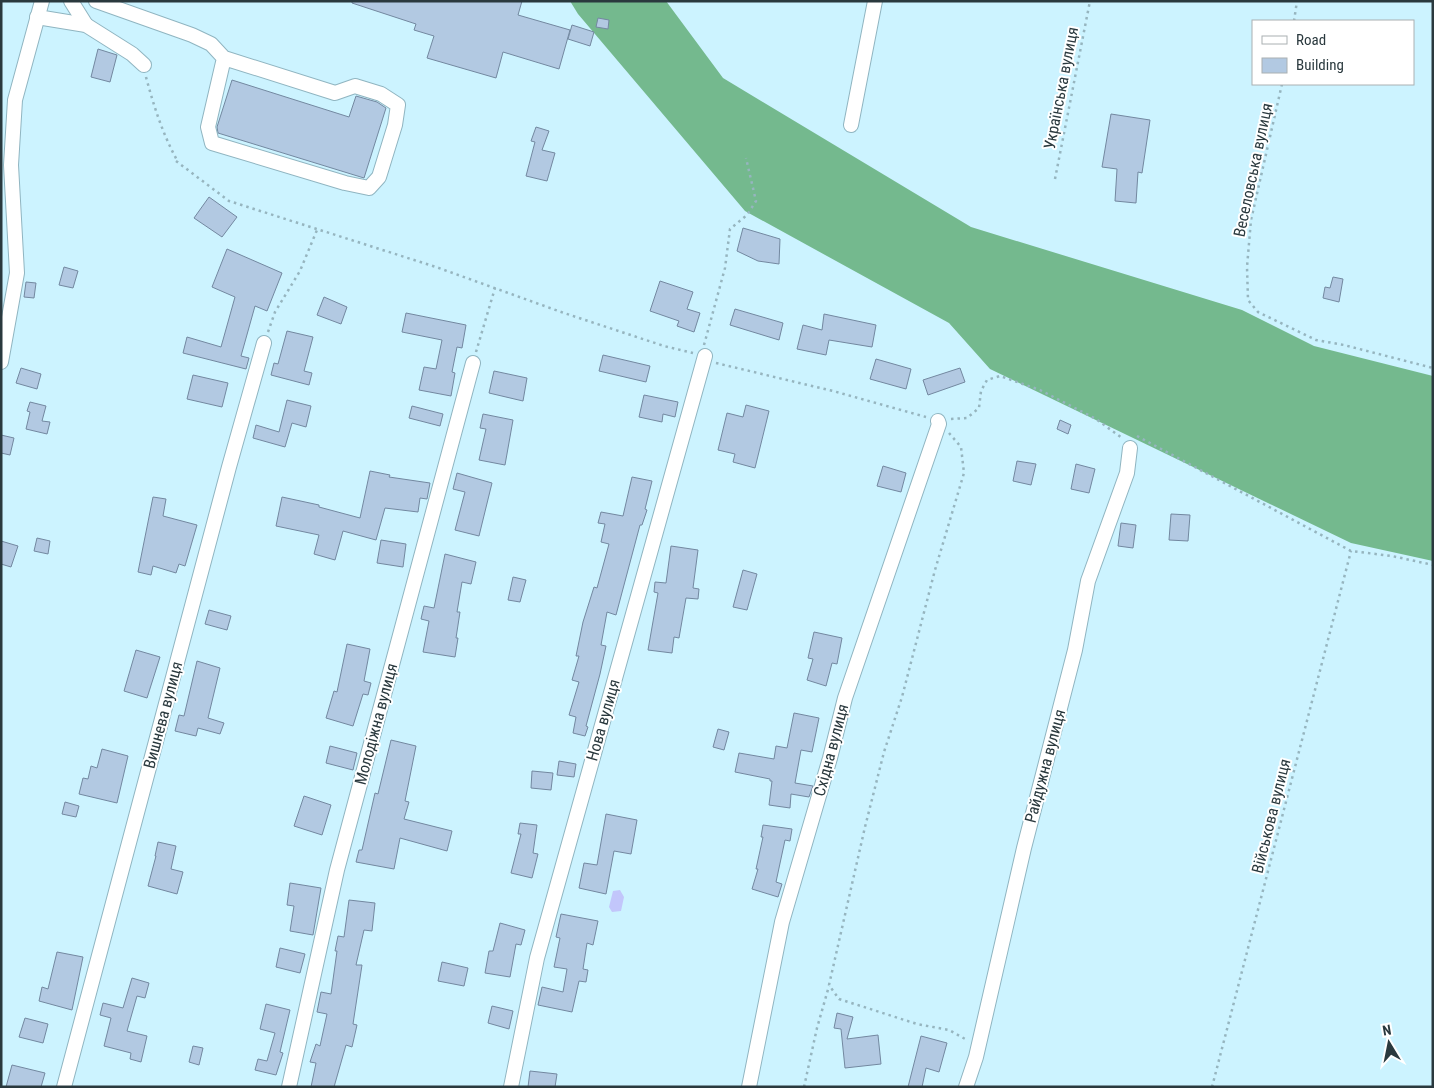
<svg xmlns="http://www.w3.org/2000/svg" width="1434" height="1088" viewBox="0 0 1434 1088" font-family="'Roboto Condensed',sans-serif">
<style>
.forest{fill:#74b98e}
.water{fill:#c2c6fb}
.building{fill:#b2c9e2;stroke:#7388a0}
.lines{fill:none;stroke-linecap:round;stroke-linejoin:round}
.minor-casing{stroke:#90b5c1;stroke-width:16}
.path{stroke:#96b5bf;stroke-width:2.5;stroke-dasharray:2.5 4;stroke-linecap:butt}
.minor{stroke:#fff;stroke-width:14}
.labels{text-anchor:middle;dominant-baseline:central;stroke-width:4;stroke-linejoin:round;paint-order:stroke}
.street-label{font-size:16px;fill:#2a393e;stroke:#fff}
</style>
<rect width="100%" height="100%" fill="#ccf3ff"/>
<path class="forest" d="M570,1H666L723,78L971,227L1242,310L1314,346L1433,376V561L1351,543L990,369L949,323L745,211L578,14Z"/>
<path class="water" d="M620,890L624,897L621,911L612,912L609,907L613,891Z"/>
<g class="building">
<path d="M352,1H522L518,15L570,30L559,69L503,52L496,78L427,58L434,36L414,30L416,24L352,3Z"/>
<path d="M598,18L609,20L608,29L596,27Z"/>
<path d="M572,25L594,32L590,46L568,39Z"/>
<path d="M98,49L117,55L110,82L91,77Z"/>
<path d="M232,80L349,117L356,96L377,102L386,108L364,178L218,133L217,127Z"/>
<path d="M1111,114L1150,120L1142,173L1138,172L1136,203L1115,201L1117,169L1102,167Z"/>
<path d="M536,127L549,131L542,150L555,153L547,181L526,176L535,142L531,141Z"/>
<path d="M209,197L237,217L222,237L194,218Z"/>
<path d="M743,228L780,239L779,264L758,261L737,251Z"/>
<path d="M227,249L282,273L267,311L255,306L241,356L249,358L246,369L183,353L187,337L221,347L235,297L212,287Z"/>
<path d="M64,267L78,271L73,288L59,285Z"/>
<path d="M1333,277L1343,279L1339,302L1323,298L1325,287L1330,288Z"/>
<path d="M660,281L693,292L687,309L700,313L694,332L677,326L679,321L650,311Z"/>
<path d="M26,282L36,283L34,298L24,297Z"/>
<path d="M324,297L347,307L341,324L317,315Z"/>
<path d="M735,309L783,323L779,340L730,325Z"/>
<path d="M406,313L466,325L462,348L457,347L452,372L455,373L451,396L419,390L424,367L436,369L442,340L402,332Z"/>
<path d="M824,314L876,325L872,347L829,340L826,355L797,349L803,325L822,330Z"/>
<path d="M287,331L313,337L304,371L312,373L309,385L271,375L274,363L278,364Z"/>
<path d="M603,355L650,366L646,382L599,371Z"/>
<path d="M876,359L911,369L906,389L870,379Z"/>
<path d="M21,368L41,374L37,389L16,383Z"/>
<path d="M960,368L965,382L928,395L923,380Z"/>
<path d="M494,371L527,378L523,401L489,393Z"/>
<path d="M193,375L228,383L222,407L187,399Z"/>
<path d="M644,395L678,402L675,417L663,414L662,422L639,417Z"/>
<path d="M287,400L311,406L306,427L292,423L285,447L253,438L256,425L279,432Z"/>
<path d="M30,402L46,406L42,421L50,422L47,434L26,429L30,412L27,411Z"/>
<path d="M746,405L769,411L755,468L733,462L735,454L718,450L727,413L743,417Z"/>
<path d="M412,406L443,414L440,426L409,418Z"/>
<path d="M483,414L513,420L505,465L479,460L486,429L480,428Z"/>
<path d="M1060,420L1071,425L1068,434L1057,429Z"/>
<path d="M1,435L14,438L10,455L1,453Z"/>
<path d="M1017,461L1036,464L1031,485L1013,481Z"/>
<path d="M1076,464L1095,469L1089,493L1071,489Z"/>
<path d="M883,466L906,473L901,492L877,486Z"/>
<path d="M370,471L390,475L389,477L430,483L427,499L420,498L418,512L385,508L376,540L343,531L335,560L314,554L319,535L276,526L282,497L319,505V507L360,518Z"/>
<path d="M457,473L492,483L479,536L455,530L465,492L453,489Z"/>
<path d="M632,477L652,481L645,509L647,510L642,525H640L616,615L607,612L601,645L606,646L600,674L586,726L588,727L585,736L573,733L576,717L569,715L579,682L572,680L579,656H576L583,622L594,587L597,588L609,544L601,542L605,524L598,523L601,512L623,516Z"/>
<path d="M153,497L166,499L163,516L197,525L185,566L179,564L176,573L153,566L151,575L138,572Z"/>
<path d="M1171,514L1190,515L1188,541L1169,540Z"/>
<path d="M1121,523L1136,525L1133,548L1118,546Z"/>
<path d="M37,538L50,541L48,554L34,551Z"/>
<path d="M381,540L406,544L403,567L377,563Z"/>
<path d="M1,541L18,546L11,567L1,564Z"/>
<path d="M671,546L698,550L693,588L699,589L698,599L686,598L679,638L674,637L672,653L648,650L658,593L654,592L655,582L666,583Z"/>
<path d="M445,554L476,562L471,584L462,582L457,612H460L456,638H458L455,657L423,652L429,621L421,619L424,606L434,608Z"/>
<path d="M743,570L757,574L747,610L733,607Z"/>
<path d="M513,577L526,580L520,602L508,600Z"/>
<path d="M209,610L231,616L227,630L205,624Z"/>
<path d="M814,632L842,638L837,664L832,663L826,686L807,680L813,659L808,658Z"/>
<path d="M347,644L370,649L364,681L371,683L368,695L363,694L353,726L326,718L334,691L337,692Z"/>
<path d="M136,650L160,657L147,698L124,691Z"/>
<path d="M197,661L220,668L208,718L224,723L220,734L198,728L196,736L175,731L179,715L184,716Z"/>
<path d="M794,713L819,718L812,752L801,750L795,783L813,786L809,797L791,794L790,808L769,805L772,781H770V779L735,772L739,753L774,759L776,746L787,748Z"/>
<path d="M718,729L729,732L724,750L713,747Z"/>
<path d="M391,740L416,746L405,801L409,802L404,819L452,831L447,851L400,838L394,869L356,862L359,850H362L375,793L378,794Z"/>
<path d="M330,746L357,753L353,770L326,763Z"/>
<path d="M102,749L128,756L117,803L79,794L83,778L88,779L91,766L97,768Z"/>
<path d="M559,761L576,764L574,777L557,775Z"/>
<path d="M532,771L553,773L551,790L531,788Z"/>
<path d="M304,796L331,805L322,835L294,826Z"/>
<path d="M65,802L79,806L76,817L62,814Z"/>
<path d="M606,814L637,820L631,854L614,851L606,894L579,888L584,863L597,865Z"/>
<path d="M520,823L537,825L533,853L538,854L532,878L511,873L521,834H518Z"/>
<path d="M763,825L792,829L790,841L785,840L776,882L782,884L778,897L752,889L758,869H756L763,837H761Z"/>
<path d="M158,842L176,846L171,869L183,872L177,894L148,886L156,856H155Z"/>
<path d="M290,883L321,888L313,935L290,931L294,906L287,905Z"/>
<path d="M349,900L375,903L372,931L364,930L356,965H362L353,1024L357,1025L352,1047L346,1045L334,1087H311L316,1063L310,1062L316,1044L320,1046L327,1014L317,1012L321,992L331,994L337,951H335L338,936L344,937Z"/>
<path d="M561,914L598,921L593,945L587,943L583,969L588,970L586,982L579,981L572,1012L538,1005L542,987L563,992L567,969L554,967L560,938L556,937Z"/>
<path d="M500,923L525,930L521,945L516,944L510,977L485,973L489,951H493Z"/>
<path d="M280,948L305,954L300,973L276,967Z"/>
<path d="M57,952L83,957L72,1010L39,1001L42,987L48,989Z"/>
<path d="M442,962L468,968L464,986L438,981Z"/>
<path d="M132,978L149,983L145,998L137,996L127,1031L147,1036L141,1062L130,1059L131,1053L104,1046L111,1018L100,1015L103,1003L123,1008Z"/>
<path d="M266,1004L290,1010L280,1052L283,1053L276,1075L255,1070L258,1059L267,1061L275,1033L260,1029Z"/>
<path d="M492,1006L513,1011L509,1029L488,1023Z"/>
<path d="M837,1013L853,1017L847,1039L878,1035L881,1064L845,1068L841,1029L834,1028Z"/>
<path d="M25,1018L48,1024L43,1043L19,1037Z"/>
<path d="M921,1036L947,1043L939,1072L926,1068L922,1087H908Z"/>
<path d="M193,1046L203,1048L199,1065L189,1062Z"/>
<path d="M12,1065L45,1073L41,1087H6Z"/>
<path d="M530,1071L557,1074L555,1087H528Z"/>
</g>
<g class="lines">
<defs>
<g id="minor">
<path d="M71,1L86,25"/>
<path d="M96,1L192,35L211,44L224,58L208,127L212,143L345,183L369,188L379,177L395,125L398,105L381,94L355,86L335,93L224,58"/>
<path d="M37,17L86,25L132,54L144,65"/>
<path d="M851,125L875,1"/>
<path d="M1,362L17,273L11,165L15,100L42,1"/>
<path d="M64,1087L229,467L264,343"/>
<path d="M289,1087L337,870L473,363"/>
<path d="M511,1087L537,958L705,356"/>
<path d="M749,1087L782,922L830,758L845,698L939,424L938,421"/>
<path d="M966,1087L976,1057L1024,848L1075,650L1088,581L1127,473L1130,448"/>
</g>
</defs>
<use href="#minor" class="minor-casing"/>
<g class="path">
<path d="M1294,21L1297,1"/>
<path d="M146,77C154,107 163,135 178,162"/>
<path d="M1282,84L1251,220L1247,267L1248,300L1258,312L1316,340L1344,345L1433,368"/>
<path d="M176,161L229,201L436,267L564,313L664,346L693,353"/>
<path d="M1055,179L1090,1"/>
<path d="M268,332L275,312L300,271L317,230"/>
<path d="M704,345L725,268L730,229L747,215L756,201L746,158"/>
<path d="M476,352L495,288"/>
<path d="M716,363L833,391L926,417"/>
<path d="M951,419L967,418L979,408L981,391L987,380L1000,376L1040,390L1096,419L1122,438"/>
<path d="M949,433L961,447L964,473L935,570L902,697L884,752L865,827L829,985L839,999L917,1024L949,1030L967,1040"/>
<path d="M1137,436L1351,551L1392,556L1433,565"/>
<path d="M804,1087L817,1028L829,986"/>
<path d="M1212,1087L1351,551"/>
</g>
<use href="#minor" class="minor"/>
</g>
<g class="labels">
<g class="street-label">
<text transform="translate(1061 88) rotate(-79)">Українська вулиця</text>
<text transform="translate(1253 170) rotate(-78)">Веселовська вулиця</text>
<text transform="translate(163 715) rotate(-75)">Вишнева вулиця</text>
<text transform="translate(603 720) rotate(-74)">Нова вулиця</text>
<text transform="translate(376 724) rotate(-75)">Молодіжна вулиця</text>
<text transform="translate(831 750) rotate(-75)">Східна вулиця</text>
<text transform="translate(1045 766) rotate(-75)">Райдужна вулиця</text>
<text transform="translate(1271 816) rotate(-76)">Військова вулиця</text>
</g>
</g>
<rect width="1434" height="1088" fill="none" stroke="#2a393e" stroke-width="5"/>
<rect x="1252" y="20" width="162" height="65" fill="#ffffff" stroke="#aab0b2"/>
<rect x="1262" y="36" width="25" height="8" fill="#ffffff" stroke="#aab0b2"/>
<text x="1296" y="45" font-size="15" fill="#2a393e">Road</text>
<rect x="1262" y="58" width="25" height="15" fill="#b2c9e2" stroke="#aab0b2"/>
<text x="1296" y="70" font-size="15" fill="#2a393e">Building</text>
<g transform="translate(1389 1043) rotate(350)" stroke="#ffffff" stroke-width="4" paint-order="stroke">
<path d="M0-4L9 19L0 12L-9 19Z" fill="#2a393e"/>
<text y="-8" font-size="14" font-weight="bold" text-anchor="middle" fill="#2a393e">N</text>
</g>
</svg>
